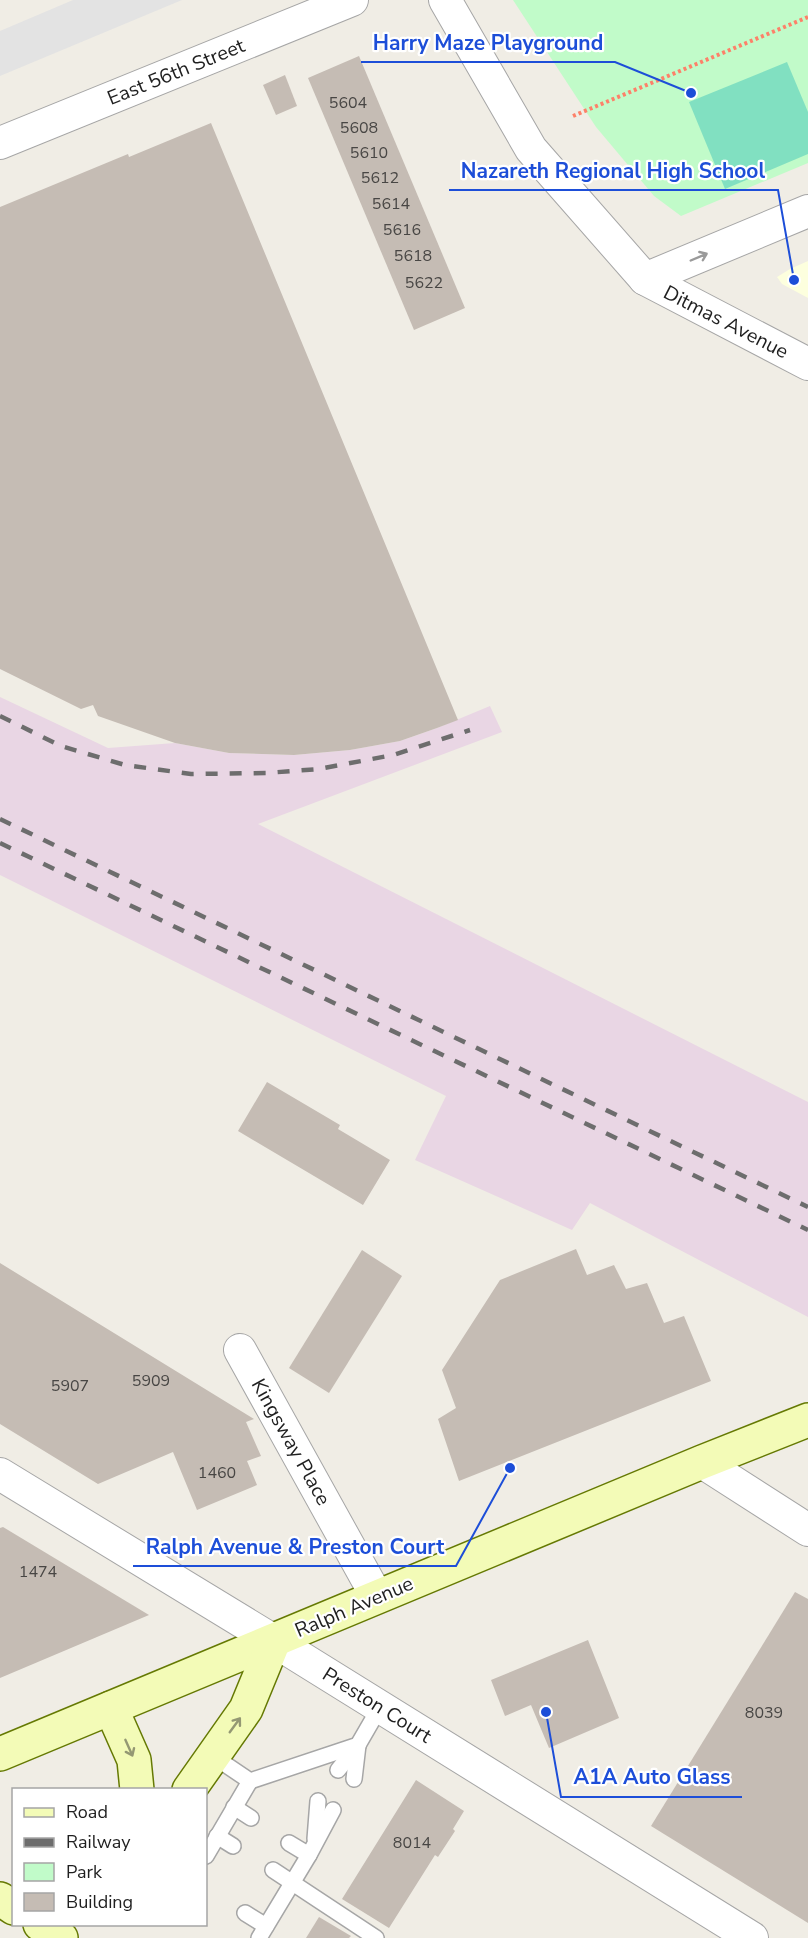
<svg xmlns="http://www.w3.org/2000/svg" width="808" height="1938" viewBox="0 0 808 1938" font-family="'Nunito Sans',sans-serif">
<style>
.industrial{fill:#e9d6e4}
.education{fill:#fdffde}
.park{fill:#c1fbc9}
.pitch{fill:#81e0c1}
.parking{fill:#e3e3e3}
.building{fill:#c5bcb4}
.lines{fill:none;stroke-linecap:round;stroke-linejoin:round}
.lane-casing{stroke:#a6a6a6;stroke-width:18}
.street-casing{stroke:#a6a6a6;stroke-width:34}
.secondary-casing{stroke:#657903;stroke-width:36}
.path{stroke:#fd8169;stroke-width:4;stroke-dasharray:3 3;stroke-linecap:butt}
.lane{stroke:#fff;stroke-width:15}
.street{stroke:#fff;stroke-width:32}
.secondary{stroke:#f3fbb7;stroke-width:33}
.rail{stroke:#6d6d6d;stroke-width:4.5;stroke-dasharray:12 12;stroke-linecap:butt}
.oneway{stroke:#9a9a9a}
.oneway2{stroke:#949873}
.labels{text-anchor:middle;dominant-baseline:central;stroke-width:4.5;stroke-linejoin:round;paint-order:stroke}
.number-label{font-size:16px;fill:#484644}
.street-label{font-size:20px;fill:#1f1f1f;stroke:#fff}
.leader{fill:none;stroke:#1d4ed8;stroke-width:2}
.callout-dot{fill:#1d4ed8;stroke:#fff;stroke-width:2}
.callout-label{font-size:21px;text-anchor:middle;font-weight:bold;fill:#1d4ed8;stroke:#fff;stroke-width:4.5;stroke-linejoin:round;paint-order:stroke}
</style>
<rect width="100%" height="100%" fill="#f0ede5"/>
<path class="industrial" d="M0,697L108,748L175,743L229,753L294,755L350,750L400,741L437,728L490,706L502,732L258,824L808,1102V1317L590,1203L572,1230L415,1160L446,1096L0,875Z"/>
<path class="education" d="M808,261V298L782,284L777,277L790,269Z"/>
<path class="park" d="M513,0H808V163L681,216L654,196L596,127Z"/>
<path class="pitch" d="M787,62L808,112V154L725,189L689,102Z"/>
<path class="parking" d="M73,0H182L0,76V31Z"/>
<g class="building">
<path d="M359,56L465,308L414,330L308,78Z"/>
<path d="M285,75L297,106L276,115L263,85Z"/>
<path d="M211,123L458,720L437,728L400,741L350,750L294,755L229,753L175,743L98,716L93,705L81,709L0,669V207L128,154L129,157Z"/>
<path d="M267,1082L340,1125L338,1129L390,1160L363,1205L238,1131Z"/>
<path d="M576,1249L587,1275L614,1265L626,1289L647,1283L664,1323L684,1316L711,1381L459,1481L438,1419L456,1408L442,1370L500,1280Z"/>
<path d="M362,1250L402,1276L329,1393L289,1368Z"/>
<path d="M0,1263L254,1419L246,1422L261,1456L247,1461L257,1485L197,1510L173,1452L98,1484L0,1424Z"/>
<path d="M3,1527L149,1615L0,1678V1528Z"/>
<path d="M795,1592L808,1599V1923L651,1826Z"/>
<path d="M588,1640L619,1718L549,1748L531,1705L505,1716L491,1680Z"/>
<path d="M416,1780L464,1811L453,1829L455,1831L438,1857L435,1855L389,1928L342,1899Z"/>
<path d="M319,1917L351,1936L349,1938H306Z"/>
</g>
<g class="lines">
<defs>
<g id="lane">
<path d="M213,1756L250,1781L358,1745L380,1707"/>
<path d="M338,1770L358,1745"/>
<path d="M354,1779L358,1745"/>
<path d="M234,1807L251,1818"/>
<path d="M217,1836L233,1846"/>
<path d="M315,1839L318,1801"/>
<path d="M289,1843L309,1855"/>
<path d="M206,1856L250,1781"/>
<path d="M273,1870L376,1938"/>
<path d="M245,1913L266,1926"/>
<path d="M259,1938L309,1855L333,1810"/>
</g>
<g id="street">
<path d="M445,0L531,149L645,279L808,364"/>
<path d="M0,143L352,0"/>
<path d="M645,279L808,211"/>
<path d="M240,1350L377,1597"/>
<path d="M702,1462L808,1530"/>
<path d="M0,1474L274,1641L752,1938"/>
</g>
<g id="secondary">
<path d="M111,1708L134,1760L137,1790"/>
<path d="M0,1754L702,1462L808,1420"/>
<path d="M189,1790L246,1709L274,1641"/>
<path d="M0,1899L14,1908"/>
<path d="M40,1924L61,1938"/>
</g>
</defs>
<use href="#lane" class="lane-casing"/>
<use href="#street" class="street-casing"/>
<use href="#secondary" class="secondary-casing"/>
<path class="path" d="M573,116L808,17"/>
<use href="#lane" class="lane"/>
<use href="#street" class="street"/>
<use href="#secondary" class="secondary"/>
<g class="rail">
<path d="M0,716L61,746L125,765L191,774L266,773L319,769L393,755L470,730"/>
<path d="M0,819L808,1207"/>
<path d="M0,843L808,1230"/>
</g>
</g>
<defs><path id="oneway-shaft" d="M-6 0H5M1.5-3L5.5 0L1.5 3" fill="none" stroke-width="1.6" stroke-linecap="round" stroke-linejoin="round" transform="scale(1.5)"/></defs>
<use class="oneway" href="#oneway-shaft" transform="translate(699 257) rotate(-23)"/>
<g class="oneway2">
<use href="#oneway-shaft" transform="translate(235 1725) rotate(-54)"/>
<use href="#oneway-shaft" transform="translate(129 1748) rotate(66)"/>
</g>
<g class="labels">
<g class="number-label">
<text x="348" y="103">5604</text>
<text x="359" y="128">5608</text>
<text x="369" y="153">5610</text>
<text x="380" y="178">5612</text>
<text x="391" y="204">5614</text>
<text x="402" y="230">5616</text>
<text x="413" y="256">5618</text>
<text x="424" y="283">5622</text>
<text x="151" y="1381">5909</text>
<text x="70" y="1386">5907</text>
<text x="217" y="1473">1460</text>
<text x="38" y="1572">1474</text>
<text x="764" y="1713">8039</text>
<text x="412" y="1843">8014</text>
</g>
<g class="street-label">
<text transform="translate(176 72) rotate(-22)">East 56th Street</text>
<text transform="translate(726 322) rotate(27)">Ditmas Avenue</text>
<text transform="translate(291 1442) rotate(61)">Kingsway Place</text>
<text transform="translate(354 1607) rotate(-23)">Ralph Avenue</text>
<text transform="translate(377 1705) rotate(32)">Preston Court</text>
</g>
</g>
<path class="leader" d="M691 93L615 62H361M794 280L778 190H449M510 1468L456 1566H133M546 1712L561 1797H742"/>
<g class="callout-dot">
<circle cx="691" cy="93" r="6"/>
<circle cx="794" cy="280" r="6"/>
<circle cx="510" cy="1468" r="6"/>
<circle cx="546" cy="1712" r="6"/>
</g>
<g class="callout-label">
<text x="488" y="50">Harry Maze Playground</text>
<text x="613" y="178">Nazareth Regional High School</text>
<text x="295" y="1554">Ralph Avenue &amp; Preston Court</text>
<text x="652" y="1784">A1A Auto Glass</text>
</g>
<rect x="12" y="1788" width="195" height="138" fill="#ffffff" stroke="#a5a5a5" stroke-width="1.5"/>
<rect x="24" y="1808" width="30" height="9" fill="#f3fbb7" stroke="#a5a5a5" stroke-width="1.5"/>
<text x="66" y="1818" font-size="18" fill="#1f1f1f">Road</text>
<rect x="24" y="1838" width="30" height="9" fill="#6d6d6d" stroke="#a5a5a5" stroke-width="1.5"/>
<text x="66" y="1848" font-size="18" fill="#1f1f1f">Railway</text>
<rect x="24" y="1863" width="30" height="18" fill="#c1fbc9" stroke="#a5a5a5" stroke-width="1.5"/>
<text x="66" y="1878" font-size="18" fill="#1f1f1f">Park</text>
<rect x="24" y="1893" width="30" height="18" fill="#c5bcb4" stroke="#a5a5a5" stroke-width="1.5"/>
<text x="66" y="1908" font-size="18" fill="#1f1f1f">Building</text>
</svg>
